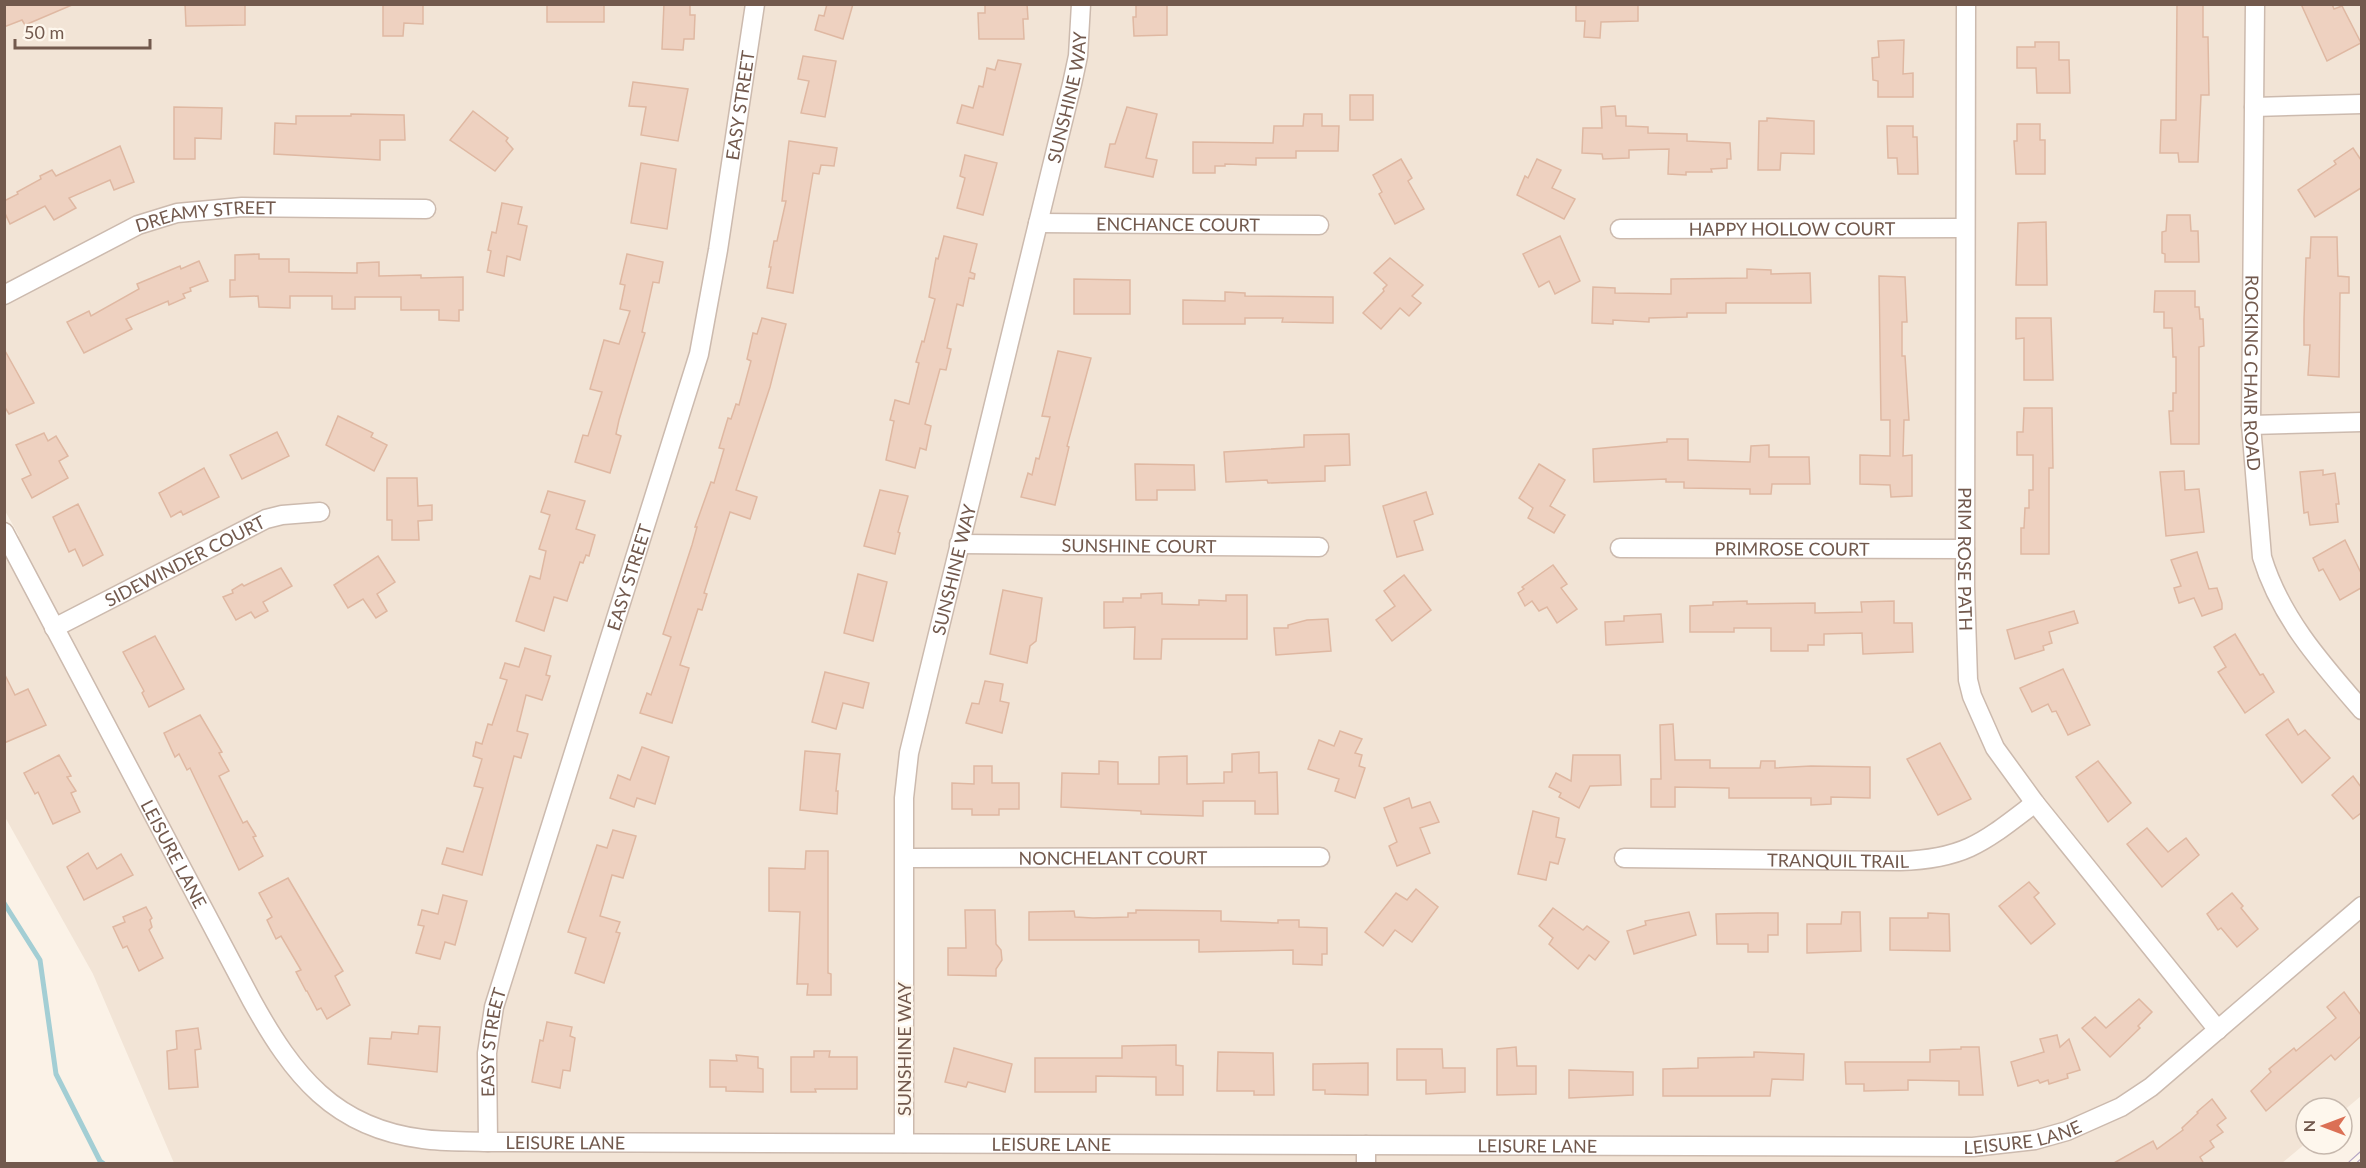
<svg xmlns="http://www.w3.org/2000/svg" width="2366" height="1168" viewBox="0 0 2366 1168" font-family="Lato,sans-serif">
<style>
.residential{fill:#f2e4d6}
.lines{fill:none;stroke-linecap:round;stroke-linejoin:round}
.stream{stroke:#a3ced4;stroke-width:5}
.building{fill:#eed1c0;stroke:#dfb8a2;stroke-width:1.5}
.minor-casing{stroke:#ccbaae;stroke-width:21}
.minor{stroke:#fff;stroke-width:18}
.rail-casing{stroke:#b5a6c4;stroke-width:7}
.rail{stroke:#fef7ed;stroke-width:4.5;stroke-dasharray:14;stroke-linecap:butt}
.labels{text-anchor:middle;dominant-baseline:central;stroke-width:5;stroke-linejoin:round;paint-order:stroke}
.street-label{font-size:18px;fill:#72594d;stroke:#fef7ed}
</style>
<rect width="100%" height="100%" fill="#fbf2e7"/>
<path class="residential" d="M4,5H2361V1096L2342,1112V1108H2306V1143L2281,1164L174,1163L93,974L5,817V544L19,536L4,509Z"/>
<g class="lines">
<path class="stream" d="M4,903L40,960L56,1074L100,1161L104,1164"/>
</g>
<g class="building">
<path d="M4,4H72V5L25,25L22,20L4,27Z"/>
<path d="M185,4H245V25L186,26Z"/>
<path d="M383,4H423V24L404,23L403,36H383Z"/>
<rect x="547" y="4" width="57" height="18"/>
<path d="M664,4H690V15H695L694,39H684L683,50L662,49Z"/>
<path d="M827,4H853L843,39L815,30L819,15L824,16Z"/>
<path d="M985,4H1027L1028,19H1023L1024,39H979L978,13H985Z"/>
<path d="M1136,4H1167V35L1134,36L1133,17H1136Z"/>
<path d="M1576,4H1638V21L1601,22L1600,38L1584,37L1585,21H1576Z"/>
<path d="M2177,4H2203V37H2208L2209,95H2201L2198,162H2179L2178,153H2160L2161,120H2176Z"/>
<path d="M2301,4H2332L2334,9L2342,6L2361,43L2327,61Z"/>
<path d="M1904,40L1903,74L1913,73V97H1878V81L1873,80L1872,58L1879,57L1878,41Z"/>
<path d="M2035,42H2059V60H2069L2070,93H2037L2036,68H2017V47H2035Z"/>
<path d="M803,56L836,61L825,117L801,113L809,81L798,79Z"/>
<path d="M998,60L1021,64L1003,135L957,123L962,105L973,108L979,86L983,87L987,68L995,70Z"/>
<path d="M633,82L688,89L678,141L641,135L646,107L629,106Z"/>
<rect x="1350" y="95" width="23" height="25"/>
<path d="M1615,106L1616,116H1626V126L1648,127V133L1687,134V141L1730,143L1731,159H1727V168L1711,169L1712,172H1686V175L1668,174L1669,149L1629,150V158L1603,159L1602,154L1582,153L1583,128H1602L1601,107Z"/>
<path d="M174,107L222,108L221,139L195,138V159H174Z"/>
<path d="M1127,107L1157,114L1146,158L1157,160L1153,177L1105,167L1110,144H1115Z"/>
<path d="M473,111L508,138L506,141L513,149L495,171L450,140Z"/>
<path d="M351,114L404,115L405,140H380V160L274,154L275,123L296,124V116H351Z"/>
<path d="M1304,114H1322V126H1339L1338,151H1296V158H1256V165L1225,164V166H1215V173H1193V142L1273,143L1274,126H1303Z"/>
<path d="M1767,118L1814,121V154L1781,153L1780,170H1758L1759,121H1767Z"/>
<path d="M2017,124H2040V140H2045V174H2016L2014,141H2017Z"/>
<path d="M1887,126H1913V137H1917L1918,174H1898L1897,158H1888Z"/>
<path d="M789,141L837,148L834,166L821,165L819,174L813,173L793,293L767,288L771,267H769L774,241H777L786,201H782Z"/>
<path d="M120,146L134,182L114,190L110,180L69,198L76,208L54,220L45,206L10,224L4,211V201L18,194L17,192L41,179L40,176L52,170L56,176Z"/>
<path d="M2353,148L2361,160V188L2315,217L2298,190L2336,164L2334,161Z"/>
<path d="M965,155L997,163L983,215L957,208L965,178L960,176Z"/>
<path d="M1401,159L1412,178L1408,181L1424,209L1395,224L1379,194L1382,192L1373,175Z"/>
<path d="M1537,159L1561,170L1552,188L1575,199L1564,219L1517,195L1525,176L1528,178Z"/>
<path d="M641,163L676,169L667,229L631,223Z"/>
<path d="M502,203L522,207L518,224L527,226L520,260L507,256L504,276L487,272L491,251L488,250L492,232L496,233Z"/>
<path d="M2167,215H2190L2191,231H2198L2199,262H2165V254L2162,253V232L2166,231Z"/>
<path d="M2046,222L2047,285H2016L2018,223Z"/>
<path d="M944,236L977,244L970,272L975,274L974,279L969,278L963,306L957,304L947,348L951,349L946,370L940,369L925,424L931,426L926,450L920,448L915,468L886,460L894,421L890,420L895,400L909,404L919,363L916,362L922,341L924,342L935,299L929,297L936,258L938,259Z"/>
<path d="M1560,236L1580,281L1555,294L1549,281L1539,287L1523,254Z"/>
<path d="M2311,237H2337L2338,276L2349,277V293H2340L2339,377L2308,375L2310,345H2304V320L2306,258H2310Z"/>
<path d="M259,254V259H289V272L357,273V263L379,262V276L421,275V278L463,277V310H459V321L439,320V310H401V297H355V309H332V296H290V308L259,307L258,296L230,297V280H235V255Z"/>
<path d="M627,254L663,262L659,283L653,282L642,332L645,333L619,420L616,434L621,436L610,473L575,462L583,435L588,436L602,392L590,389L604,340L619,344L630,311L620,309L625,285L620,284Z"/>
<path d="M1390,258L1423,285L1412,296L1421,303L1409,316L1400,308L1381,329L1363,313L1384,291L1383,289L1387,285L1374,273Z"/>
<path d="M199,261L208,281L190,288L191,291L183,294L185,298L169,305L168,301L126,319L132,329L84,353L67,322L89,311L91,316L139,289L137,284L180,266L181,269Z"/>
<path d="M1747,269L1771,270V274L1810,273L1811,303H1726V313H1687V317L1649,318V322L1613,320V324L1592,323L1593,287L1615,288V293L1671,294V279L1747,278Z"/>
<path d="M1879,276L1905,277L1907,322H1902V356H1905L1909,420H1904L1903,456L1912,455V496L1891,497L1890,485L1860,484V455L1890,456V420H1881Z"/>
<path d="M1074,279L1130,280V314H1074Z"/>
<path d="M2155,291H2195V307H2199L2200,319H2203L2204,346L2199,347V444H2171L2169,411H2173V393H2176V357H2173L2172,328H2164V312H2154Z"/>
<path d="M1225,292L1245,293V296L1333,297V323L1282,322L1283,318H1245V324H1183V300L1225,301Z"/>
<path d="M762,318L786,324L770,387L736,490L757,497L750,519L730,512L704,593L707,594L702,610L698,609L680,665L689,668L672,723L640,713L647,693L651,695L671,637L663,634L692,545L697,527H695L711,482L714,483L724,449L719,448L728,418L731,419L736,404L739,405L751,361L747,359L753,333L757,334Z"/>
<path d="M2016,318H2051L2053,380H2024V338L2016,339Z"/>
<path d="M4,349L34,403L9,414L4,406Z"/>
<path d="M1058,351L1091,358L1067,446L1069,447L1055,505L1021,497L1028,473L1032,475L1036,458L1039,459L1050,417L1042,416Z"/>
<path d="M2024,408H2052L2053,468H2049V554H2021V528H2024L2025,508H2029V490H2033V455H2017V432H2023Z"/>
<path d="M338,416L373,433L371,437L387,445L374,471L326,445Z"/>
<path d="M277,432L289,456L242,479L230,455Z"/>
<path d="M44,433L48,441L56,436L68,456L59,461L68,478L32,498L22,479L31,475L16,445Z"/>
<path d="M1349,434L1350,465L1325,466V481L1268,483L1267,480L1226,482L1224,452L1304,447V435Z"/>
<path d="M1667,439H1688V460L1750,462L1751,446L1769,445V457H1809L1810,484H1772L1771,494H1750V489L1684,488V482H1666V479L1594,482L1593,449L1667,442Z"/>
<path d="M1135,464L1194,465L1195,490H1157V500H1136Z"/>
<path d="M1539,464L1565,480L1550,506L1565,515L1554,533L1528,518L1533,508L1519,498Z"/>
<path d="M204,468L219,497L183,515L181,511L171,517L159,493Z"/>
<path d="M2323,470V475L2335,473L2339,504H2336L2338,522L2310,525L2308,512L2304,513L2300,472Z"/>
<path d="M2184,471L2185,490L2199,489L2204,532L2166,536L2160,472Z"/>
<path d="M387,478H417L418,506L432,505V520L418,521L419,540H392V520H387Z"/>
<path d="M880,490L908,496L898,532L900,533L895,554L864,546Z"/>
<path d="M548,491L585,501L576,529L595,535L589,556L586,555L583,563L580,562L567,601L554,597L544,631L516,621L530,576L540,579L546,551L539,549L550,515L541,512Z"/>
<path d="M1426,492L1433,514L1414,521L1423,550L1397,557L1383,506Z"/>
<path d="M78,504L103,555L83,566L75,549L69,552L53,517Z"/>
<path d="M2345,540L2361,573V588L2340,600L2323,569L2319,571L2313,558Z"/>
<path d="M2197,552L2209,589L2217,588L2222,603V609L2202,616L2194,598L2179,603L2174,588L2181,586L2171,560Z"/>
<path d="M378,556L395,582L377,594L387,611L376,618L363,599L348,608L334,585Z"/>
<path d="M1553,565L1567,584L1561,588L1577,609L1557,623L1547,607L1539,611L1532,601L1525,606L1518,593L1524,589L1522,587Z"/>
<path d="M281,568L292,586L263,602L268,611L255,618L251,612L236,620L223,597L233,593L232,590L242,584L244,586Z"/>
<path d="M858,574L887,582L873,641L844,633Z"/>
<path d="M1404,575L1431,610L1392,641L1376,620L1395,606L1384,591Z"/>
<path d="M1003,590L1042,598L1036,641L1030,646L1027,663L990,654Z"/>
<path d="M1162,593V604L1199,605V600L1226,601V595H1247V639H1162L1161,659H1134L1135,627L1104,628V602H1123V598H1141V594Z"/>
<path d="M1747,601V604L1815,603V613L1862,612L1861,602L1894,601V623H1912L1913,652L1863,654L1862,633L1824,634V645H1808V651H1771V628H1734V632H1690V606L1713,605V602Z"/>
<path d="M2074,611L2078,623L2049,632L2052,643L2043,646L2044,650L2015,659L2007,630Z"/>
<path d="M1661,614L1663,642L1606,645L1605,622L1624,621V616Z"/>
<path d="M1328,619L1331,651L1276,655L1274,628H1288V625L1307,620Z"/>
<path d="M2235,634L2260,675L2263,674L2274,692L2245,713L2218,672L2226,667L2214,647Z"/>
<path d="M155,636L184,689L149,707L142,693L144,691L123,652Z"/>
<path d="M525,648L551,656L546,675L550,676L542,700L526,695L517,731L528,734L521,758L514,756L482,875L442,864L447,848L463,852L483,788L474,786L482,759L473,756L476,742L482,744L488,724L492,725L507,680L500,678L505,663L519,667Z"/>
<path d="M2063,669L2090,725L2068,735L2056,711L2052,712L2048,704L2032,712L2020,688Z"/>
<path d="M825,672L869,683L863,708L843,703L836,729L812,722Z"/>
<path d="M4,673L15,695L28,689L46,725L4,743Z"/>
<path d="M985,681L1003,684L1000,701L1009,703L1002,733L966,723L972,703L979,704Z"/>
<path d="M200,715L222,752L219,753L229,771L219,776L243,823L247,821L256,836L253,837L263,856L239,870L190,768L187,770L179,754L175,757L164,733Z"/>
<path d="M2288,719L2298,735L2305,730L2330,758L2302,783L2266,735Z"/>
<path d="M1673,724L1675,760H1710V768H1760L1761,761H1775V768L1811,766L1870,767V798L1831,797V804L1811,805V798H1729V788L1675,787V807H1651V779H1661L1660,725Z"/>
<path d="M1340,731L1362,739L1355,753L1362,755L1359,766L1365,768L1355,798L1335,791L1339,779L1308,769L1319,740L1334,746Z"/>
<path d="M1940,743L1971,799L1938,815L1907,759Z"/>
<path d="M642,747L669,757L655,804L637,798L634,807L610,798L618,775L630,780Z"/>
<path d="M805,751L840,754L836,791H838L837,814L800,810Z"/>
<path d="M1259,752V773L1277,772L1278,814H1255V801H1203V816L1141,814V811L1061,807L1062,773L1099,774V761L1118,762V784H1159V757L1187,756V784L1224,783V772H1232V754Z"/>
<path d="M59,755L71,776L67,777L76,791L71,793L80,812L53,824L38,792L35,794L24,773Z"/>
<path d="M1573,755H1620L1621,785L1590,786L1579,808L1559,797L1561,793L1549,787L1556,773L1571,781Z"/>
<path d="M2098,761L2131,803L2108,822L2076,777Z"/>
<path d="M974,766H992V783H1019V809H999V815H972V809H952V783L974,784Z"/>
<path d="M2353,776L2361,787V813L2353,819L2332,795Z"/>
<path d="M1409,798L1412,808L1430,802L1439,822L1420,828L1430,853L1397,866L1389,846L1397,842L1384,808Z"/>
<path d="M1533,811L1559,818L1556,837L1565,839L1558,864L1550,862L1546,880L1518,874Z"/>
<path d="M2147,828L2168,852L2186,838L2199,855L2162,887L2127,844Z"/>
<path d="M613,830L636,836L623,878L612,875L600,916L620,922L616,932L620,933L604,983L575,973L586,938L568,932L597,845L607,848Z"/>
<path d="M806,851H828V973L831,974V995H807L808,984H797L800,912L769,911V868L805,869Z"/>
<path d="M88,853L97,869L121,854L133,875L84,900L67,867Z"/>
<path d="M288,878L343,971L335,976L350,1005L327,1019L321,1008L317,1010L307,991H306L296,972L301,970L281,936L276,939L267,920L272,917L259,893Z"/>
<path d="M2029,882L2039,893L2034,897L2055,924L2031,944L1999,906Z"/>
<path d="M1416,889L1438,907L1412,942L1395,930L1383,946L1365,932L1396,893L1407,900Z"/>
<path d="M2232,893L2243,906L2241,908L2258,929L2237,947L2221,928L2218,930L2207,914Z"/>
<path d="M443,895L467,901L455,945L445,942L440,959L416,953L424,926L418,925L422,910L438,914Z"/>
<path d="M146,907L152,918L150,920L152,927L149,930L163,958L139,971L127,946L123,948L113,927L125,922L123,917Z"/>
<path d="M1553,908L1583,930L1587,926L1609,942L1595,960L1589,955L1578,969L1549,944L1553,938L1539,926Z"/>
<path d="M965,910H995L996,944L1001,950L1002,960L996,969V976L948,975V948H966Z"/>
<path d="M1136,910L1221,911V921L1278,923V920H1299V927L1327,928V954H1322V965L1293,964V950L1199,952V940H1029V912L1074,911L1075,917L1093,918L1128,917V913H1136Z"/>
<path d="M1689,912L1696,935L1634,954L1627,931L1646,925L1645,921Z"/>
<path d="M1842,912H1860L1861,951L1807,953V924H1841Z"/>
<path d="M1758,913H1778V935H1768V952H1748V944H1717L1716,914Z"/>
<path d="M1928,913L1949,914L1950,951L1890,950V918H1928Z"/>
<path d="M2344,992L2361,1015V1036L2335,1060L2331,1055L2266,1111L2251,1091L2271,1072L2269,1069L2294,1048L2296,1051L2336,1018L2327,1007Z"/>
<path d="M2139,999L2152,1012L2138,1026L2140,1028L2110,1057L2082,1028L2095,1017L2106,1028Z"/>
<path d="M547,1022L572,1027L570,1036L575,1038L570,1071L563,1070L560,1088L532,1082L540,1040L543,1041Z"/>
<path d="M419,1026L440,1027L437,1072L368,1064L370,1038L391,1039L392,1032L418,1034Z"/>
<path d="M198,1028L201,1049L195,1050L198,1087L169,1089L167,1051L177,1049L176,1031Z"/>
<path d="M2057,1035L2060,1047L2069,1039L2080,1070L2067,1074L2068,1078L2049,1084L2048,1080L2040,1083L2038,1080L2018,1086L2011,1062L2044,1052L2040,1039Z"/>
<path d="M1176,1045V1065L1183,1066V1095H1156V1077L1096,1076V1092H1035V1058H1122V1046Z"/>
<path d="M1516,1047L1517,1066H1536V1094L1497,1095V1049Z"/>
<path d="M1961,1047H1979L1983,1095H1959V1081L1908,1080V1090L1864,1091V1084H1846L1845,1062H1930V1050L1961,1049Z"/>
<path d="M954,1048L1012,1064L1005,1092L968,1082L966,1087L945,1082Z"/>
<path d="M1397,1049H1442L1443,1068H1465V1092L1426,1094V1080H1397Z"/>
<path d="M814,1051H830L829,1057H857V1089H815L816,1092H791V1057H814Z"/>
<path d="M1218,1052L1273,1053L1274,1095H1254V1091H1217Z"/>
<path d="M1754,1052L1804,1054L1803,1080L1772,1079L1770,1096H1663V1069L1698,1068V1058L1754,1057Z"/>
<path d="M736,1055L758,1057V1068L763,1069V1092L726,1091V1087H710V1060L737,1061Z"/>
<path d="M1368,1063V1095L1325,1094V1090H1313V1064Z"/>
<path d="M1569,1070L1633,1072V1095L1569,1098Z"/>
<path d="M2212,1099L2226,1118L2217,1125L2223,1132L2210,1141L2214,1147L2200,1157L2204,1164H2112L2153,1141L2157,1149L2183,1130L2182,1128L2198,1113L2197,1112Z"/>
</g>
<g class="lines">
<defs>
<g id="minor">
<path id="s1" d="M1966,4L1965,586L1968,680L1972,696L1995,748L2035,803L2218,1030"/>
<path id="s2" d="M2255,4L2251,425L2262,557C2280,617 2321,663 2362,710"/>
<path d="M2254,107L2362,104"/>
<path id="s3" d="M1038,223L1319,225"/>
<path id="s4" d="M1620,229L1964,228"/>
<path id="s5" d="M4,295L138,225L177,213L242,207L426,209"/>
<path d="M2251,425L2362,422"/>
<path id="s6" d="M4,532L252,1001C293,1075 334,1128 423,1139C444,1142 466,1141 488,1142L1973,1147L2035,1140L2067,1131L2121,1107L2151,1087L2362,906"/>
<path id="s7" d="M959,544L1319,547"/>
<path id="s8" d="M1620,548L1965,549"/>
<path id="s9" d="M54,628L266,519L282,515L320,512"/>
<path id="s10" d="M905,858L1320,857"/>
<path id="s11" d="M1624,858L1900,861C1966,859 1985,841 2035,803"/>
<path id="s12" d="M488,1142L487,1053L494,1007L699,354L718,250L755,4"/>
<path id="s13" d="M904,1143V798L909,753L1072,84L1078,56L1081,4"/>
<path d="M1366,1164V1145"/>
</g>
</defs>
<use href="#minor" class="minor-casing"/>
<use href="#minor" class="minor"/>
<defs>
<path id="rail" d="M2351,1164L2362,1154"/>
</defs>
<use href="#rail" class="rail-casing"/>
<use href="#rail" class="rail"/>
</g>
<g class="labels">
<g class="street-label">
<text stroke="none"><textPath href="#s13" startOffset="1065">SUNSHINE WAY</textPath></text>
<text stroke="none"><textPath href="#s12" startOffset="1072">EASY STREET</textPath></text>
<text stroke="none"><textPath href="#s5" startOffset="220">DREAMY STREET</textPath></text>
<text stroke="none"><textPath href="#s3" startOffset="140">ENCHANCE COURT</textPath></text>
<text stroke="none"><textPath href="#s4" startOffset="172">HAPPY HOLLOW COURT</textPath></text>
<text stroke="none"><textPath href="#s2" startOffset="369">ROCKING CHAIR ROAD</textPath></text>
<text stroke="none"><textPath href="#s7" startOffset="180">SUNSHINE COURT</textPath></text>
<text stroke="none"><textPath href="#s8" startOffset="172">PRIMROSE COURT</textPath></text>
<text stroke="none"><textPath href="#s1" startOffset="555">PRIM ROSE PATH</textPath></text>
<text stroke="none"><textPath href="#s9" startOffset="147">SIDEWINDER COURT</textPath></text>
<text stroke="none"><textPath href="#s13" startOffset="579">SUNSHINE WAY</textPath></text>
<text stroke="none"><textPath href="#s12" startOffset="586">EASY STREET</textPath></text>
<text stroke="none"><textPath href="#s6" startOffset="364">LEISURE LANE</textPath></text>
<text stroke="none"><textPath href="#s10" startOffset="208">NONCHELANT COURT</textPath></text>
<text stroke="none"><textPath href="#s11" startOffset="214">TRANQUIL TRAIL</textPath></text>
<text stroke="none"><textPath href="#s12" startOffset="100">EASY STREET</textPath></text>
<text transform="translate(904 1049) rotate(-90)">SUNSHINE WAY</text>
<text stroke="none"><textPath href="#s6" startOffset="2361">LEISURE LANE</textPath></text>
<text stroke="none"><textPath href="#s6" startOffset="903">LEISURE LANE</textPath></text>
<text stroke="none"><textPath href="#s6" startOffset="1389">LEISURE LANE</textPath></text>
<text stroke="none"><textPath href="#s6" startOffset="1875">LEISURE LANE</textPath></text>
</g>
</g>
<rect width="2366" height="1168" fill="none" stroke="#72594d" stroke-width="12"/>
<g transform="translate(2324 1126) rotate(270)"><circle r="28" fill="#fef7ed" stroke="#c6b8ad" stroke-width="1.5"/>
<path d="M0-4.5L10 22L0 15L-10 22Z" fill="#db7055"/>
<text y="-9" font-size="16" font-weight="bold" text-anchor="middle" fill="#72594d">N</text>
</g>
<path d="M15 39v9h135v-9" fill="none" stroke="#72594d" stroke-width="3"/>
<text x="24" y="39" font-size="18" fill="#72594d" stroke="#fef7ed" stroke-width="4.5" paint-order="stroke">50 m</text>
</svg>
